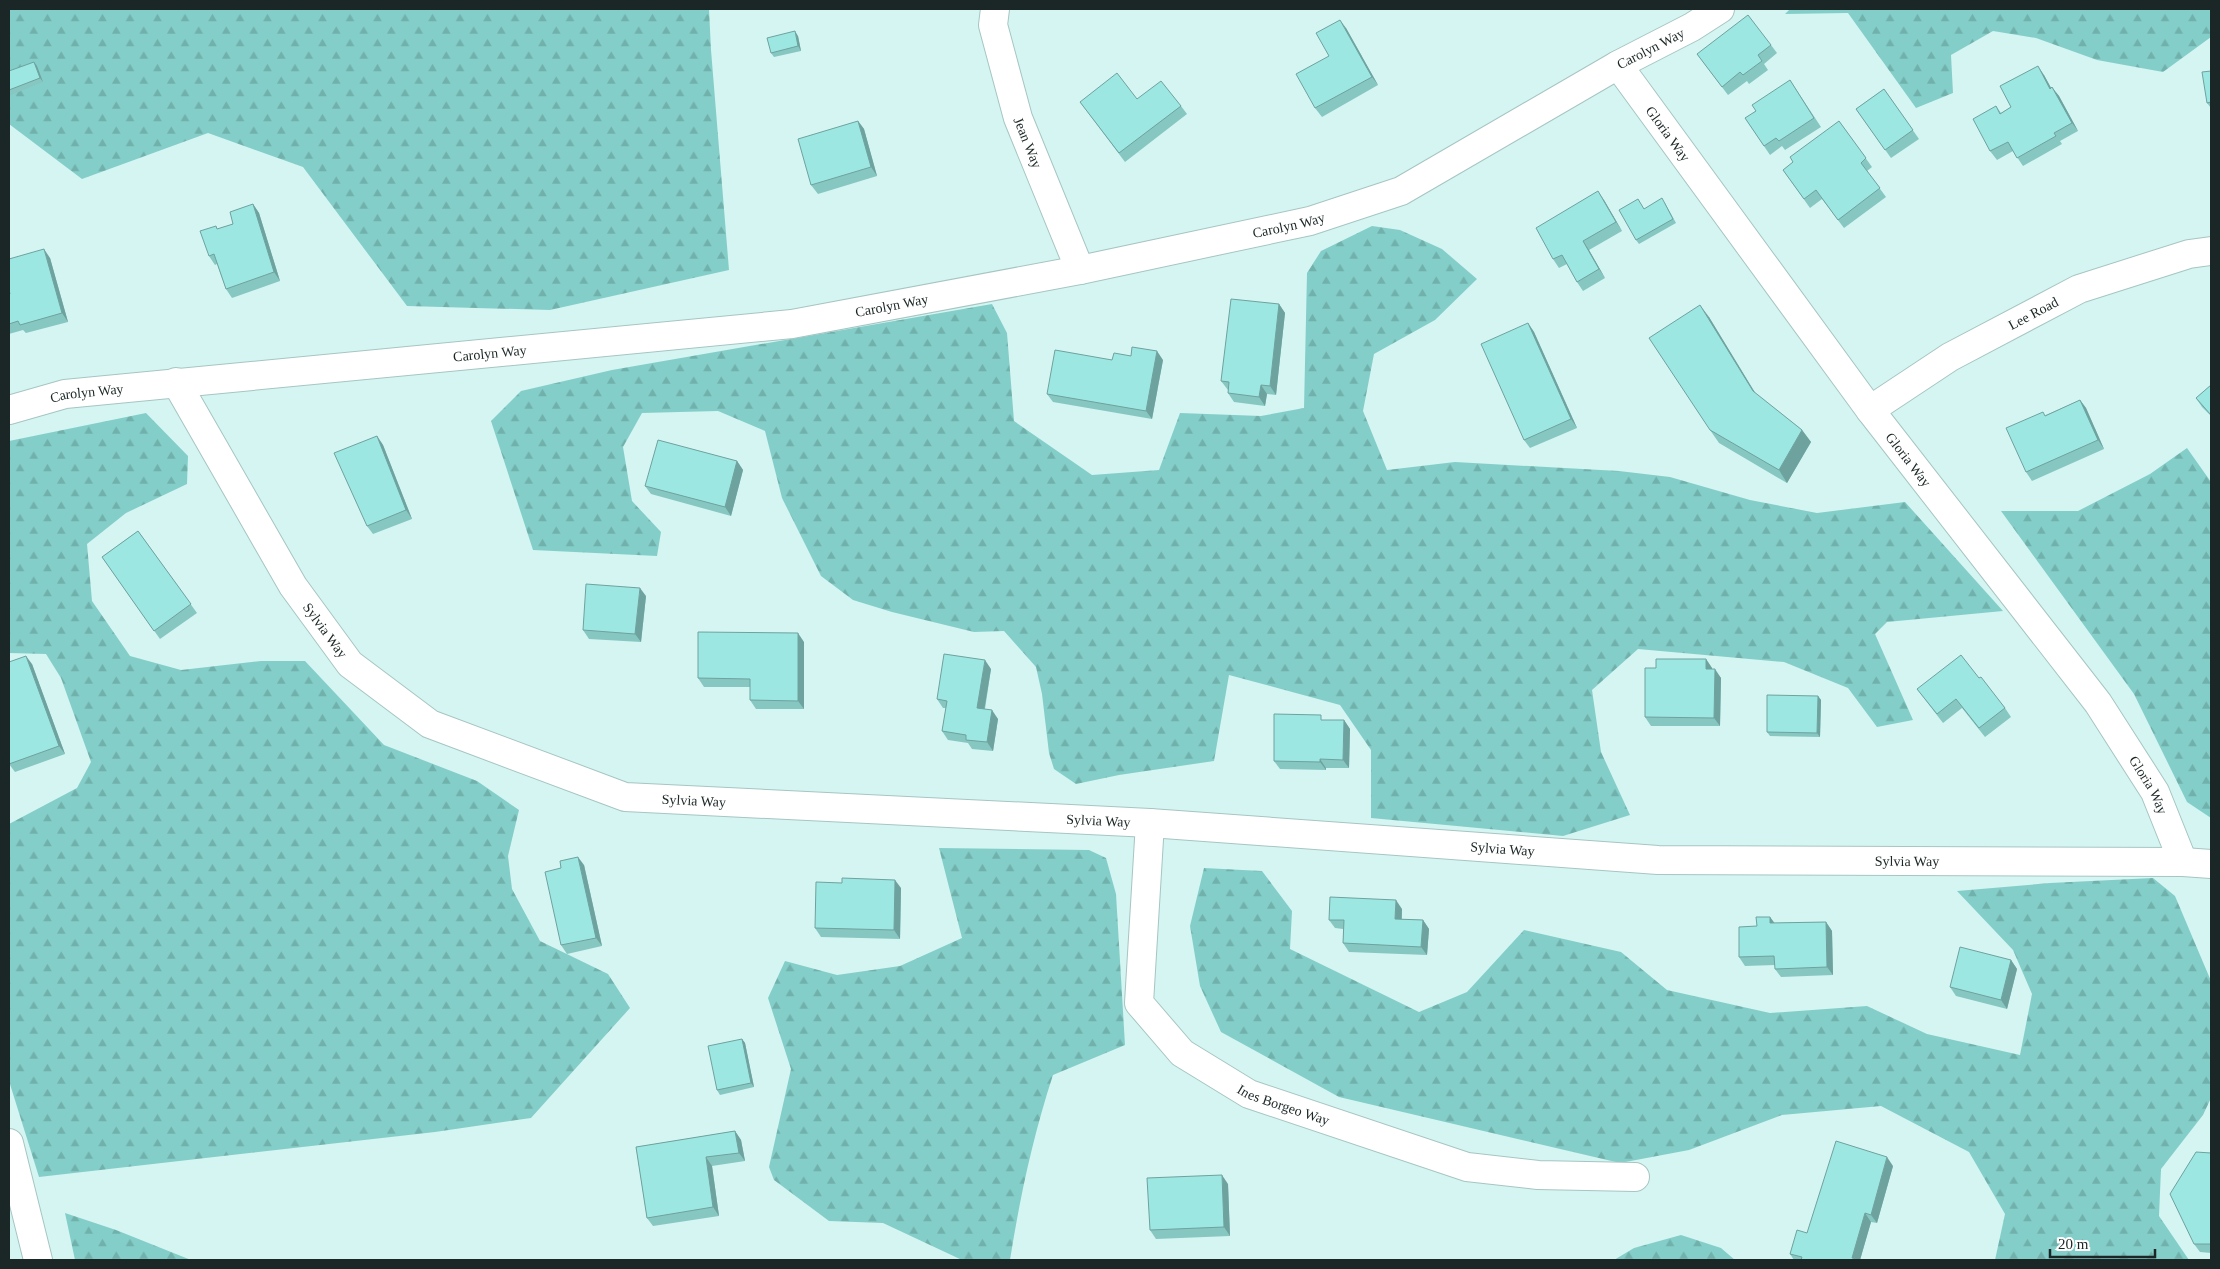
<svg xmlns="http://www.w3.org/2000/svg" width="2220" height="1269" viewBox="0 0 2220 1269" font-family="Georgia,serif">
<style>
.forest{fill:url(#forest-firs)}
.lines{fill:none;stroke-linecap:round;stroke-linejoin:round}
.minor-casing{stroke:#a6c5c3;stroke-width:30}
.major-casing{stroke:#a6c5c3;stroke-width:30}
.minor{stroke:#fff;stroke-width:28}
.major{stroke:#fff;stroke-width:28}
.wall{fill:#87c7c2}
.shaded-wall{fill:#6ea29e}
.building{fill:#9de7e2;stroke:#6ea29e}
.labels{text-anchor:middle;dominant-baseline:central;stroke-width:4.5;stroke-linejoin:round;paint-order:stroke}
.street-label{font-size:14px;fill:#1b2726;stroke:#fff}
</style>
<defs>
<pattern id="forest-firs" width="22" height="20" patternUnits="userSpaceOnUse" patternTransform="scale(1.25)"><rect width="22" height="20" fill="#84cec9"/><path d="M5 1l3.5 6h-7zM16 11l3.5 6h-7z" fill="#71b1ac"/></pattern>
</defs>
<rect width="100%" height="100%" fill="#d5f5f2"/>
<g class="forest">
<path d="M9,9H709L711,50L729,270L550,310L407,306L303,167L208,133L82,179L9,124Z"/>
<path d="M1790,9H2211V37L2163,72L2097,60L2036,38L1993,31L1951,55L1953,93L1916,108L1848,13L1785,14Z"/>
<path d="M1372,226L1400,230L1442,249L1477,279L1435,320L1374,354L1363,411L1387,470L1455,462L1619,471L1670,477L1750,500L1817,513L1905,502L2003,611L1887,622L1875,634L1913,720L1877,727L1848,688L1784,662L1638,649L1592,690L1601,752L1630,815L1563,836L1371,818V750L1340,705L1229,675L1214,761L1119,775L1076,784L1054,769L1049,753L1042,694L1036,667L1004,631L974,632L892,612L853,600L821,576L782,498L765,431L718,411L642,413L623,447L632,501L661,532L657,556L533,550L491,421L521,391L612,370L992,304L1007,333L1014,421L1092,475L1159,470L1180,413L1261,416L1304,408L1307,273L1321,251Z"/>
<path d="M146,413L188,456L187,484L126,513L87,544L92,601L130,656L181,670L261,661H305L384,745L477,781L519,810L508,856L512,889L540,941L608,974L630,1008L531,1118L435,1132L39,1177L9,1081V824L77,788L91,762L61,678L46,654L9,653V441Z"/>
<path d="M2187,448L2211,482V818L2187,802L2134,694L2001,511H2078L2150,474Z"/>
<path d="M939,848L1089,850L1106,858L1116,894L1125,1045L1053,1075C1033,1136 1020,1197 1010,1260H962L883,1223L829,1221L774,1180L769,1167L791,1069L768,998L785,961L837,975L900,966L962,938Z"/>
<path d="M1204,868L1262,871L1292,911L1290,949L1419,1012L1467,992L1524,930L1621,952L1667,990L1770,1013L1867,1006L1927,1034L2020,1055L2032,994L2013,950L1957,891L2050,883L2153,878L2175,896L2211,981V1098L2203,1115L2161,1169L2159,1216L2189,1260H1995L2005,1214L1969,1152L1881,1106L1782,1115L1689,1150L1620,1163L1339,1097L1221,1032L1200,986L1190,926Z"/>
<path d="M65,1213L116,1230L191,1260H75Z"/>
<path d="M1681,1235L1721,1248L1735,1260H1614L1634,1248Z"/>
</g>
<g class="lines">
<defs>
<g id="minor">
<path id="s1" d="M995,9L993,25L1018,118L1080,270"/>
<path id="s2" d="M1618,65L1870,410L2098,703L2155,792L2183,862"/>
<path id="s3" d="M176,382L293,586L350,664L430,724L625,797L1150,823L1658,860L2183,862L2211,864"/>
<path id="s4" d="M9,410L65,394L96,391L792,324L1080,270L1310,221L1401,191L1618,65L1692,27L1720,9"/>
<path id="s5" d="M1870,410L1950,357L2079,289L2189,254L2211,251"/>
<path id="s6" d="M1150,823L1139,1003L1182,1053L1249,1094L1467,1167L1538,1175L1635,1177"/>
</g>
<path id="major" d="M9,1143L38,1260"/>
</defs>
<use href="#minor" class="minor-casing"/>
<use href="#major" class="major-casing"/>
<use href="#minor" class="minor"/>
<use href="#major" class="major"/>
</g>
<g class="wall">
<path d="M1346,28L1378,85L1322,117L1315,108L1329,56Z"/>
<path d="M798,36L801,51L774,57L771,53Z"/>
<path d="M1771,45L1777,53L1764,64L1768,70L1749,84L1747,81L1728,95L1697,54Z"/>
<path d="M34,62L37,66L43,82L9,96V71Z"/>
<path d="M2211,71V108L2207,103Z"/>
<path d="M2044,75L2051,88L2059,96L2078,131L2060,141L2062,144L2023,166L2013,151L1997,160L1990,151L1996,106L2001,113L2011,107Z"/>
<path d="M1790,80L1821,127L1785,150L1782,146L1770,155L1745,118L1756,111Z"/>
<path d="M1884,89L1919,139L1891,158L1856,109Z"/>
<path d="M1137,99L1181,106L1187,114L1125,162L1080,102Z"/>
<path d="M858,121L864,129L877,176L818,194L811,185Z"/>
<path d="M1839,121L1872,167L1867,171L1886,197L1844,228L1822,199L1810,208L1783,170L1793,162Z"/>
<path d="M1604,200L1622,231L1589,250L1605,278L1583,291L1577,282L1567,264L1559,268L1553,259Z"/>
<path d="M1665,203L1676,223L1639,244L1636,240L1644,209Z"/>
<path d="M253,204L259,213L280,281L232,298L226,289L217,264L215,265L209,256L218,229L233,224Z"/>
<path d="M50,258L68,322L26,333L23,330L9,334V294Z"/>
<path d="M1279,304L1285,313L1276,395L1267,394L1265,406L1234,402L1228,393V390L1221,381Z"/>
<path d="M1709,317L1755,393L1802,430L1811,442L1787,483L1719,443L1710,430Z"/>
<path d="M1528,323L1534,332L1577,428L1530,448L1524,440Z"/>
<path d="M1112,360H1163L1152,419L1053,402L1047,394Z"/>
<path d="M2211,385V416L2202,407L2196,398Z"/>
<path d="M2080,400L2086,408L2104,449L2032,481L2026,472L2046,415Z"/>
<path d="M377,436L383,445L412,519L373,534L367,526Z"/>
<path d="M737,461L743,470L731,516L651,494L645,486Z"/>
<path d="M138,531L197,613L160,639L102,557Z"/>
<path d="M646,596L641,642L589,639L583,630Z"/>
<path d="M804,642V709H756L750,700V687H704L698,678Z"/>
<path d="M1706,659L1712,668V669L1721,678L1720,726H1651L1645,717L1656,668Z"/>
<path d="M32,664L65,754L15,772L9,764Z"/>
<path d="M991,669L985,709L998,719L993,751L972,749L968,743L948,740L942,731L946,708H943L937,699Z"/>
<path d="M1979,678L2005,708L2011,717L1985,737L1962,708L1943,723L1917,689Z"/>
<path d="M1818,696L1821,700L1820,737L1770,736L1767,732Z"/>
<path d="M1324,720H1344L1350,729L1349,768H1326V770L1280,769L1274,761Z"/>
<path d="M584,865L602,946L567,954L561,945Z"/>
<path d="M901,888L900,939L821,937L815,928Z"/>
<path d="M1402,909V919L1423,920L1429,929L1427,955L1349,952L1343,943V929L1335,928L1329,920Z"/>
<path d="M1770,917L1774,923L1826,922L1832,931L1833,975L1781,977L1775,969V965L1745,966L1739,957L1757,926Z"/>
<path d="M2011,960L2017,969L2007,1009L1956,996L1950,987Z"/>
<path d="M742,1039L745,1043L754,1087L720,1095L717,1090Z"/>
<path d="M735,1131L741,1140L745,1161L712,1166L719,1216L653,1226L647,1218L636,1147Z"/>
<path d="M2211,1153V1253L2200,1252L2194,1244Z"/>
<path d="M1893,1166L1877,1223L1871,1222L1860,1260H1861H1794L1790,1254L1807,1233Z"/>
<path d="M1228,1184L1230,1236L1156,1239L1150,1230Z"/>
</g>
<g class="shaded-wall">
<path d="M1340,20L1346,28L1378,85L1372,77Z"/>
<path d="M795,31L798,36L801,51L798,46Z"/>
<path d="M34,62L37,66L43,82L40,78Z"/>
<path d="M2038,66L2044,75L2056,97L2050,89Z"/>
<path d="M2052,87L2059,96L2078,131L2072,123Z"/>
<path d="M858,121L864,129L877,176L871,167Z"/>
<path d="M1598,191L1604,200L1622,231L1616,222Z"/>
<path d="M253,204L259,213L280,281L274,272Z"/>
<path d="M1583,241L1589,250L1605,278L1599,269Z"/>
<path d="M44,249L50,258L68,322L62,313Z"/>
<path d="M1279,304L1285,313L1276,395L1270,386Z"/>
<path d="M1700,305L1709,317L1762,404L1753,391Z"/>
<path d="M1528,323L1534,332L1577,428L1571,419Z"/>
<path d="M1157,351L1163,360L1152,419L1146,411Z"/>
<path d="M1261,385L1267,394L1265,406L1259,397Z"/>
<path d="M2080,400L2086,408L2104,449L2098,440Z"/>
<path d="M1802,430L1811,442L1787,483L1779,470Z"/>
<path d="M377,436L383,445L412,519L406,510Z"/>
<path d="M737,461L743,470L731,516L725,507Z"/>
<path d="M640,588L646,596L641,642L635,634Z"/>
<path d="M798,633L804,642V709L798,701Z"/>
<path d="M26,656L32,664L65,754L59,746Z"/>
<path d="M1706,659L1712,668L1713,678L1706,669Z"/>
<path d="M985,660L991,669L983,717L977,708Z"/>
<path d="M1715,669L1721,678L1720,726L1714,718Z"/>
<path d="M1818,696L1821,700L1820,737L1817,733Z"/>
<path d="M992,710L998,719L993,751L987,742Z"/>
<path d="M1344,720L1350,729L1349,768L1343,760Z"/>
<path d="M1320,759L1326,768V770L1320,762Z"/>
<path d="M578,857L584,865L602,946L596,938Z"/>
<path d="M895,880L901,888L900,939L894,930Z"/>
<path d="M1396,900L1402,909L1401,928L1395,919Z"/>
<path d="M1770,917L1776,925L1770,923Z"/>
<path d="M1423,920L1429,929L1427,955L1421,947Z"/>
<path d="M1826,922L1832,931L1833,975L1827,967Z"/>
<path d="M2011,960L2017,969L2007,1009L2001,1000Z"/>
<path d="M742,1039L745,1043L754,1087L751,1083Z"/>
<path d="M735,1131L741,1140L745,1161L739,1153Z"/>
<path d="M706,1157L712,1166L719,1216L713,1207Z"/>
<path d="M1887,1157L1893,1166L1877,1223L1871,1215Z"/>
<path d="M1222,1175L1228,1184L1230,1236L1224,1227Z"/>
<path d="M1865,1213L1871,1222L1860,1260L1852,1258Z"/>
</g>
<g class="building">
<path d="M1748,15L1771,45L1758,55L1762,61L1743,75L1740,72L1722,87L1697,54Z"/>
<path d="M1340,20L1372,77L1315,108L1296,74L1329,56L1316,33Z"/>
<path d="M795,31L798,46L771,53L767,38Z"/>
<path d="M34,62L40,78L9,90V71Z"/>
<path d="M2038,66L2050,89L2052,87L2072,123L2054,133L2056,136L2017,158L2008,142L1990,151L1973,119L1996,106L2000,114L2011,107L2000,86Z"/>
<path d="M2211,71V102L2207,103L2202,72Z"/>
<path d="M1117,73L1137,99L1161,81L1181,106L1119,153L1080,102Z"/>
<path d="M1790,80L1814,118L1779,141L1776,138L1764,146L1745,118L1756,111L1752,105Z"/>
<path d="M1884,89L1913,130L1885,150L1856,109Z"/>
<path d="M858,121L871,167L811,185L798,139Z"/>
<path d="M1839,121L1866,158L1861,163L1880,188L1838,220L1816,190L1804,199L1783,170L1793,162L1790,157Z"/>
<path d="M1598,191L1616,222L1583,241L1599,269L1577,282L1562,255L1553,259L1536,228Z"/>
<path d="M1662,198L1673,219L1636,240L1619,210L1638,199L1644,209Z"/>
<path d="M253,204L274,272L226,289L214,254L209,256L200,231L216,226L217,229L233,224L230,212Z"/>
<path d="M44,249L62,313L20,325L18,321L9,324V294H10L9,290V259Z"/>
<path d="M1231,299L1279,304L1270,386L1261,385L1259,397L1228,393L1229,382L1221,381Z"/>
<path d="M1700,305L1753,391L1802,430L1779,470L1710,430L1649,338Z"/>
<path d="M1528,323L1571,419L1524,440L1481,344Z"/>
<path d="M1132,347L1157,351L1146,411L1047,394L1055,350L1112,360L1114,353L1131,356Z"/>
<path d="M2211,385V415L2196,398Z"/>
<path d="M2080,400L2098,440L2026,472L2006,428L2043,412L2045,416Z"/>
<path d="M377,436L406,510L367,526L334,453Z"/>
<path d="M658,440L737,461L725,507L645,486Z"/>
<path d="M138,531L191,604L154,631L102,557Z"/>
<path d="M586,584L640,588L635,634L583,630Z"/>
<path d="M698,632L798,633V701L750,700V679L698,678Z"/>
<path d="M944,654L985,660L977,708L992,710L987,742L966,740V735L942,731L947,701L937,699Z"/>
<path d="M1961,655L1979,678L1981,677L2005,708L1979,728L1956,699L1937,714L1917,689Z"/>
<path d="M26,656L59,746L9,764V662Z"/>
<path d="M1656,659H1706V669H1715L1714,718L1645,717V668H1656Z"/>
<path d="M1767,695L1818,696L1817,733L1767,732Z"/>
<path d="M1274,714L1321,715V720H1344L1343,760L1320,759V762L1274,761Z"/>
<path d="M578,857L596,938L561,945L545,872L561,868L560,861Z"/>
<path d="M842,878L895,880L894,930L815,928L816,882L842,883Z"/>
<path d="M1330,897L1396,900L1395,919L1423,920L1421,947L1343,943L1344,920H1329Z"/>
<path d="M1756,917H1770V923L1826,922L1827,967L1775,969L1774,956L1739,957V927L1757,926Z"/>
<path d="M1960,947L2011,960L2001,1000L1950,987Z"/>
<path d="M742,1039L751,1083L717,1090L708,1046Z"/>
<path d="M735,1131L739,1153L706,1157L713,1207L647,1218L636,1147Z"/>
<path d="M1836,1141L1887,1157L1871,1215L1865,1213L1852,1258L1861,1260H1801L1802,1257L1790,1254L1797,1230L1807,1233Z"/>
<path d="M2196,1152L2211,1153V1244H2194L2170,1194Z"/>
<path d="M1222,1175L1224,1227L1150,1230L1147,1178Z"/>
</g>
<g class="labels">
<g class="street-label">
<text stroke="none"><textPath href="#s4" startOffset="1700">Carolyn Way</textPath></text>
<text stroke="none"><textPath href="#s2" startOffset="85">Gloria Way</textPath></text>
<text stroke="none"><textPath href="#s1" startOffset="139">Jean Way</textPath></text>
<text stroke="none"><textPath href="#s4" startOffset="1295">Carolyn Way</textPath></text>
<text stroke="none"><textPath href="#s4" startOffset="890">Carolyn Way</textPath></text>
<text stroke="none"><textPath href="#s5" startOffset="190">Lee Road</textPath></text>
<text stroke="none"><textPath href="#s4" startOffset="485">Carolyn Way</textPath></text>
<text stroke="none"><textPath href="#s4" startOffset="80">Carolyn Way</textPath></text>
<text stroke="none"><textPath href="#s2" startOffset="490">Gloria Way</textPath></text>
<text stroke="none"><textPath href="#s3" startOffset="290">Sylvia Way</textPath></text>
<text stroke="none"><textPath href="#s2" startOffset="895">Gloria Way</textPath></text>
<text stroke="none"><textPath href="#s3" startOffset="709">Sylvia Way</textPath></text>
<text stroke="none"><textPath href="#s3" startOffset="1114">Sylvia Way</textPath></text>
<text stroke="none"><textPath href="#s3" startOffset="1519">Sylvia Way</textPath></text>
<text stroke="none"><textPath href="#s3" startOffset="1924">Sylvia Way</textPath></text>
<text stroke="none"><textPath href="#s6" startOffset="361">Ines Borgeo Way</textPath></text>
</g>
</g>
<rect width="2220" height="1269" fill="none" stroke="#1b2726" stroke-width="20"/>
<path d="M2050 1249v8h105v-8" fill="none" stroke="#1b2726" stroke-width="2.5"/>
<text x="2058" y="1249" font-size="15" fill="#1b2726" stroke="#ffffff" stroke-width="4" paint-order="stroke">20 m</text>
</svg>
